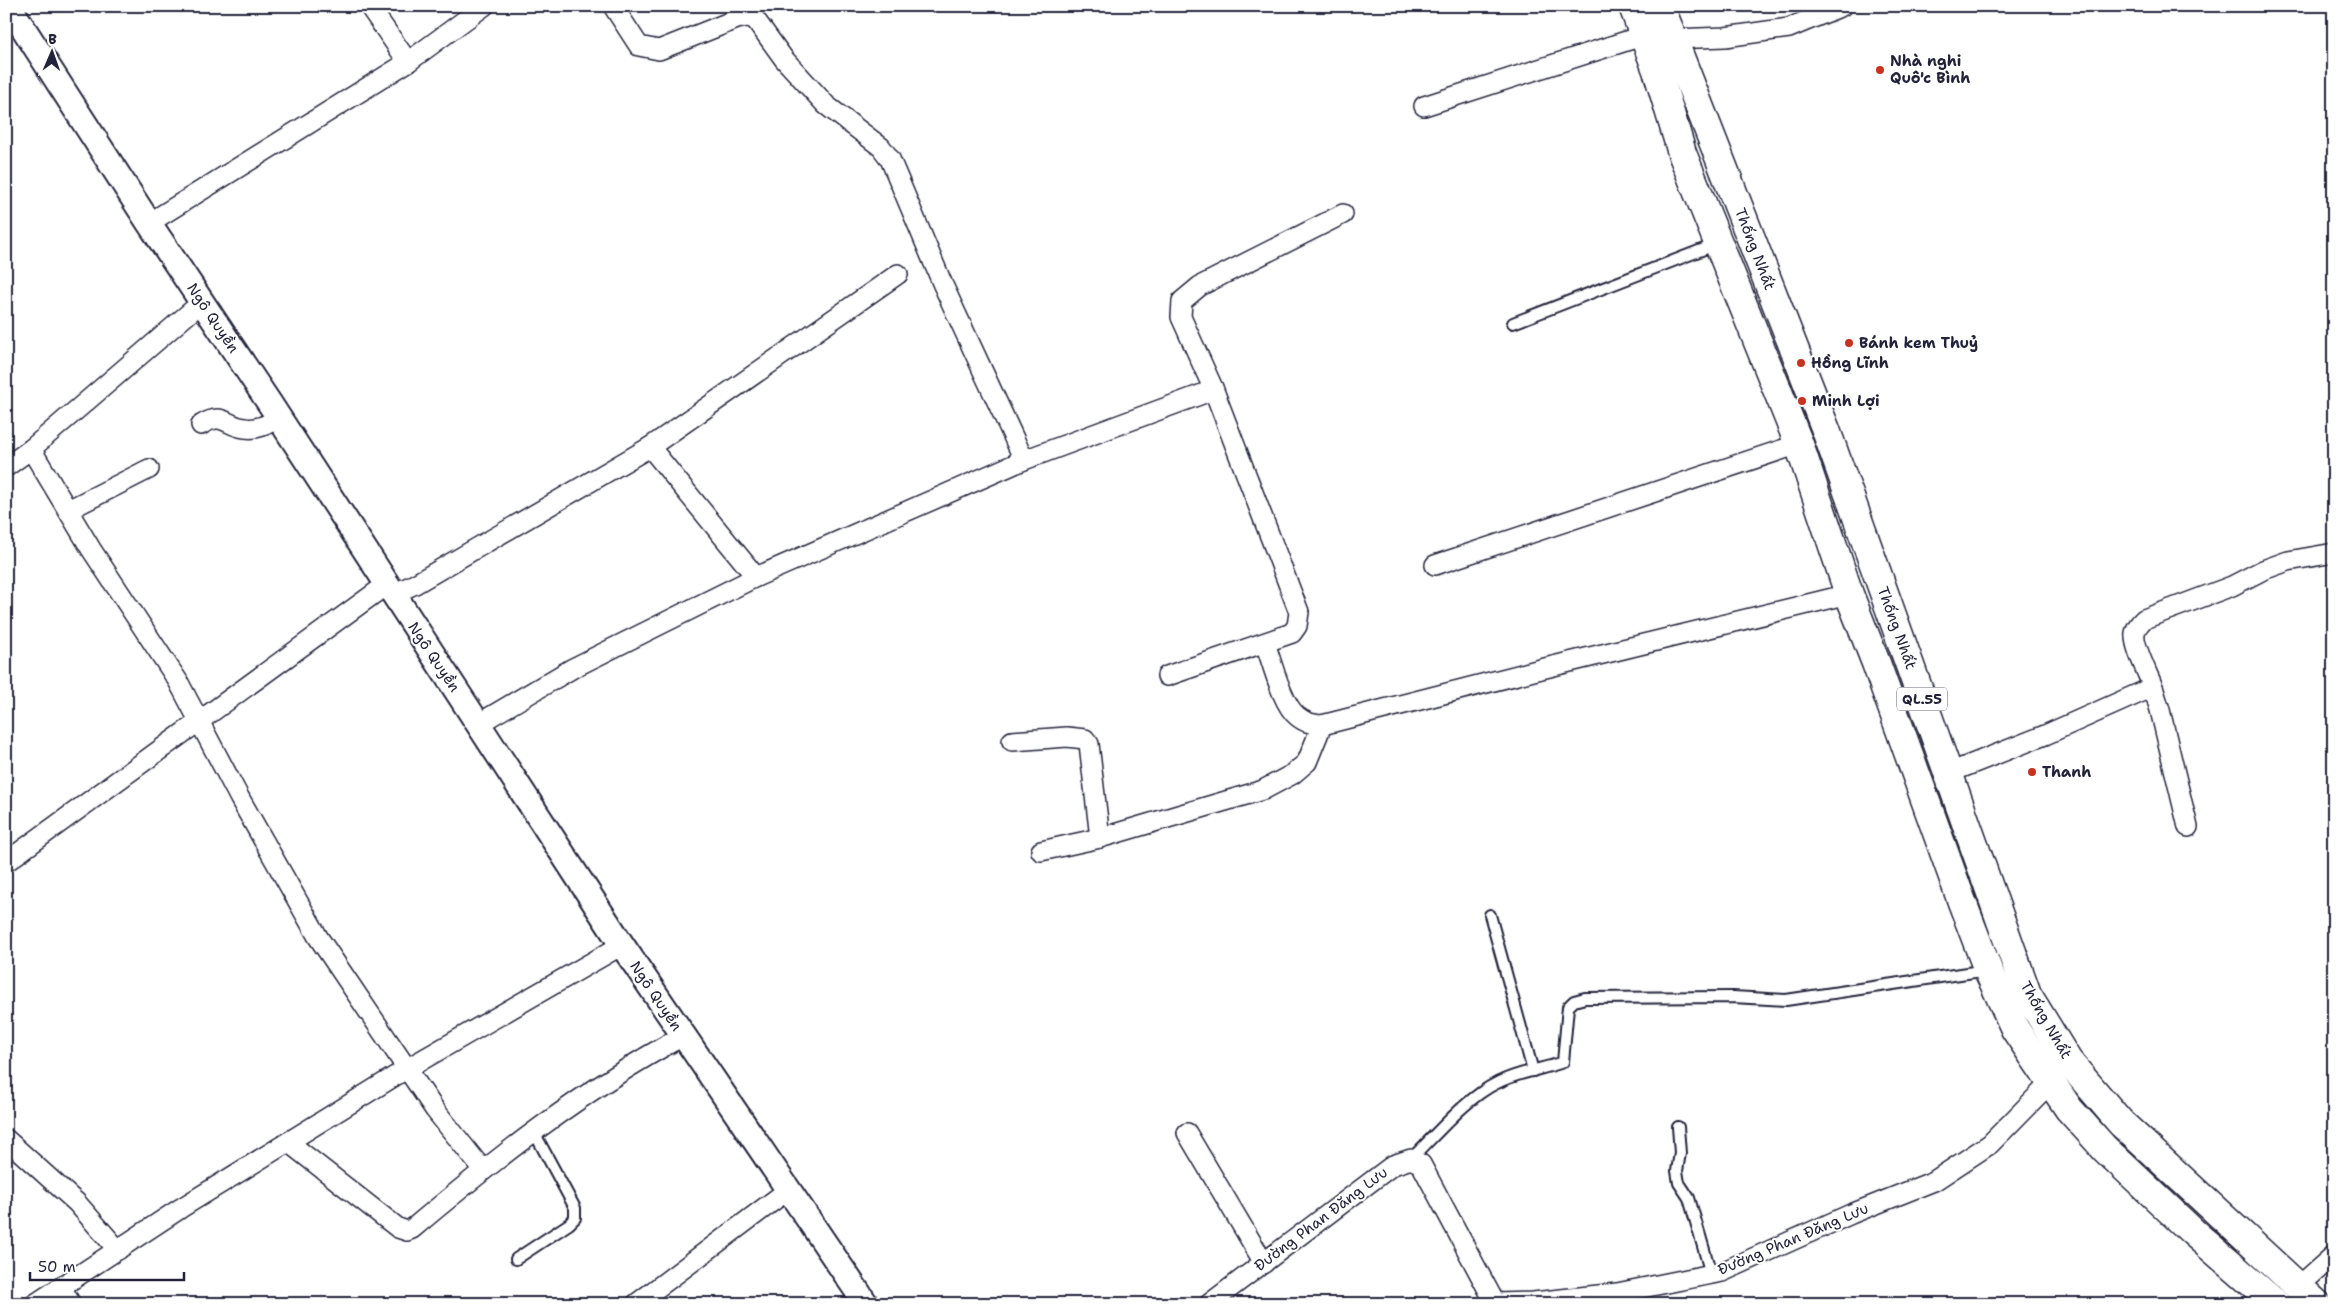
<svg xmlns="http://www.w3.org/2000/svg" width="2340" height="1310" viewBox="0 0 2340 1310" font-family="'Shantell Sans',sans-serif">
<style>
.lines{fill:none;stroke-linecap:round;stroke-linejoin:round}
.service-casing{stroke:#22223b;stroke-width:14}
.minor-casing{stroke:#22223b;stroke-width:22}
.tertiary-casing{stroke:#22223b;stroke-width:28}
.trunk-casing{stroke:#22223b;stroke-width:31}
.service{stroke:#fff;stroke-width:10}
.minor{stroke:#fff;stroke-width:19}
.tertiary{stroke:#fff;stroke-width:24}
.trunk{stroke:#fff;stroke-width:28}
.poi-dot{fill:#c8321e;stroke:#fff;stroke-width:2}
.labels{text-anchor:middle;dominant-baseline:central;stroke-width:4;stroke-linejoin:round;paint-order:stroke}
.shield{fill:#fff;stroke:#646476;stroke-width:1}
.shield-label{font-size:14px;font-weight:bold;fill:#22223b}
.poi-label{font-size:15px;font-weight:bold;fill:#22223b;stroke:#fff;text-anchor:start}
.street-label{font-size:15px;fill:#22223b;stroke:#fff}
</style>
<rect width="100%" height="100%" fill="#fff"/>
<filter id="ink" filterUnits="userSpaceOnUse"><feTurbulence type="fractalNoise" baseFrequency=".02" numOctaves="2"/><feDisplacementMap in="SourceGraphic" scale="10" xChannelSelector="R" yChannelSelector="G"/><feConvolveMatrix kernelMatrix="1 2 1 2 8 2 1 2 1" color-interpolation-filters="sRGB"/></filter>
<g filter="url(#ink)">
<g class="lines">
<defs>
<g id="service">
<path d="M1513,323L1717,244"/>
<path d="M1490,915L1533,1071"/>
<path d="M1678,1127L1680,1153L1677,1171L1679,1183L1689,1198L1711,1274"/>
<path d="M1411,1159C1436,1135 1467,1097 1497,1083C1518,1072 1541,1070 1563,1062L1568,1007L1574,1001L1585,998L1733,997L1786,1000L1987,970"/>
<path d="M516,1259L569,1224L575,1218V1208L534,1132"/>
</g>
<g id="minor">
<path d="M369,6L408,62"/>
<path d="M613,6L639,46L659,50L737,19L748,17L755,19L784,59L826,105L881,147L890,159L943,285L1024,460"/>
<path d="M1673,39L1725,37L1789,28L1842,6"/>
<path d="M1424,106L1645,35"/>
<path d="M149,223L408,62L484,6"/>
<path d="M1213,388L1181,317L1182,301L1200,286L1343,214"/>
<path d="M201,425C224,411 225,426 245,428C258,430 268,424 279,418"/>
<path d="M650,447L756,577"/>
<path d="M31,449L91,549L178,681L239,797L318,937L435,1110L483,1170"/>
<path d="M6,467L31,449L202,302"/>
<path d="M68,510L149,469"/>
<path d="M1435,565L1799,444"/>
<path d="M393,594L415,584L650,447L898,274"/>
<path d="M1265,643C1272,662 1282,704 1297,716C1305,723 1313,724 1322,725L1541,669L1849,594"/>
<path d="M2153,687C2148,674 2133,645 2135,633C2136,627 2140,623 2144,619L2232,586L2263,570L2288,561L2334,553"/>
<path d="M478,724L573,668L756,577L1024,460L1205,393L1213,388L1299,612L1297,626L1292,633L1167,676"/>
<path d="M1012,741L1067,737L1085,739L1089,744L1100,838"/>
<path d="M1949,773L2045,735L2153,687L2160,710L2188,827"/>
<path d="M1041,851L1100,838L1263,790L1293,774L1307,762L1322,725"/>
<path d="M6,862L386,585"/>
<path d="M1187,1133L1264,1263"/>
<path d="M6,1139L77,1203L118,1250"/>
<path d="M288,1142L398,1228L407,1231L412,1229C499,1156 583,1090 683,1036"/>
<path d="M61,1287L71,1304"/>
<path d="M2298,1287L2334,1255"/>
<path d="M35,1304L181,1208L408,1068L622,945"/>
<path d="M636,1304L788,1190"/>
<path d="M1209,1304L1393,1165L1411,1159L1421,1164L1495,1303L1533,1302L1617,1293L1722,1272L1851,1214L1934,1181L1990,1144L2050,1083"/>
</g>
<path id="tertiary" d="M9,6L149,223L270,404L622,945L866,1304"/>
<g id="trunk">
<path d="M1633,6L1658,73L1682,153L1799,444L1849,594L1876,663L1962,902L1988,970L2015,1029L2069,1109L2105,1149L2193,1232L2276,1304"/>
<path d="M1660,6L1826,430L2027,994L2068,1061L2121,1123L2317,1304"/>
</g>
</defs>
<use href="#service" class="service-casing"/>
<use href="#minor" class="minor-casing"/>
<use href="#tertiary" class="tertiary-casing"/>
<use href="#trunk" class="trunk-casing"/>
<use href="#service" class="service"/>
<use href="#minor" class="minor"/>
<use href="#tertiary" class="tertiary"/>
<use href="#trunk" class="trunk"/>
</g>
</g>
<g class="poi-dot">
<circle cx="1880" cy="70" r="5"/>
<circle cx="1849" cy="343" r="5"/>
<circle cx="1801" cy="363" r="5"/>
<circle cx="1802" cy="401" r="5"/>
<circle cx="2032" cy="772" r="5"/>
</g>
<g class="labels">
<rect class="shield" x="1897" y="687.5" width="50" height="23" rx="4"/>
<g class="shield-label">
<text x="1922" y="699">QL.55</text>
</g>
<g class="poi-label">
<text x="1890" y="61">Nhà nghi<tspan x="1890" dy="17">Quô'c Bình</tspan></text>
<text x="1859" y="343">Bánh kem Thuỷ</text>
<text x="1811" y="363">Hồng Lĩnh</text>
<text x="1812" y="401">Minh Lợi</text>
<text x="2042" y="772">Thanh</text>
</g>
<g class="street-label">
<text transform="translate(1755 249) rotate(69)">Thống Nhất</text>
<text transform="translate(213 318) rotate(56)">Ngô Quyền</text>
<text transform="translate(1897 628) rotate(70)">Thống Nhất</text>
<text transform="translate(434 657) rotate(56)">Ngô Quyền</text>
<text transform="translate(656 996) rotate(56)">Ngô Quyền</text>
<text transform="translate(2046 1020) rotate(60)">Thống Nhất</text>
<text transform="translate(1321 1219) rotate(-37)">Đường Phan Đăng Lưu</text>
<text transform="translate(1793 1239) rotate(-23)">Đường Phan Đăng Lưu</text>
</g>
</g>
<rect width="2340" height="1310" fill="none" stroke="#fff" stroke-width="25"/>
<rect x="12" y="12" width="2315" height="1285" fill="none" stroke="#22223b" stroke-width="2" filter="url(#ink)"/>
<g transform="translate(52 52) rotate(2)" stroke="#ffffff" stroke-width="4" paint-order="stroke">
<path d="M0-4L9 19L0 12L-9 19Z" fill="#22223b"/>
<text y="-8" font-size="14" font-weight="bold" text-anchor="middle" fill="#22223b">B</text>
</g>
<path d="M30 1272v8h154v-8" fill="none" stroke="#22223b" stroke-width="2.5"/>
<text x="38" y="1272" font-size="15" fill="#22223b" stroke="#ffffff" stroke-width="4" paint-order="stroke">50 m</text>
</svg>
